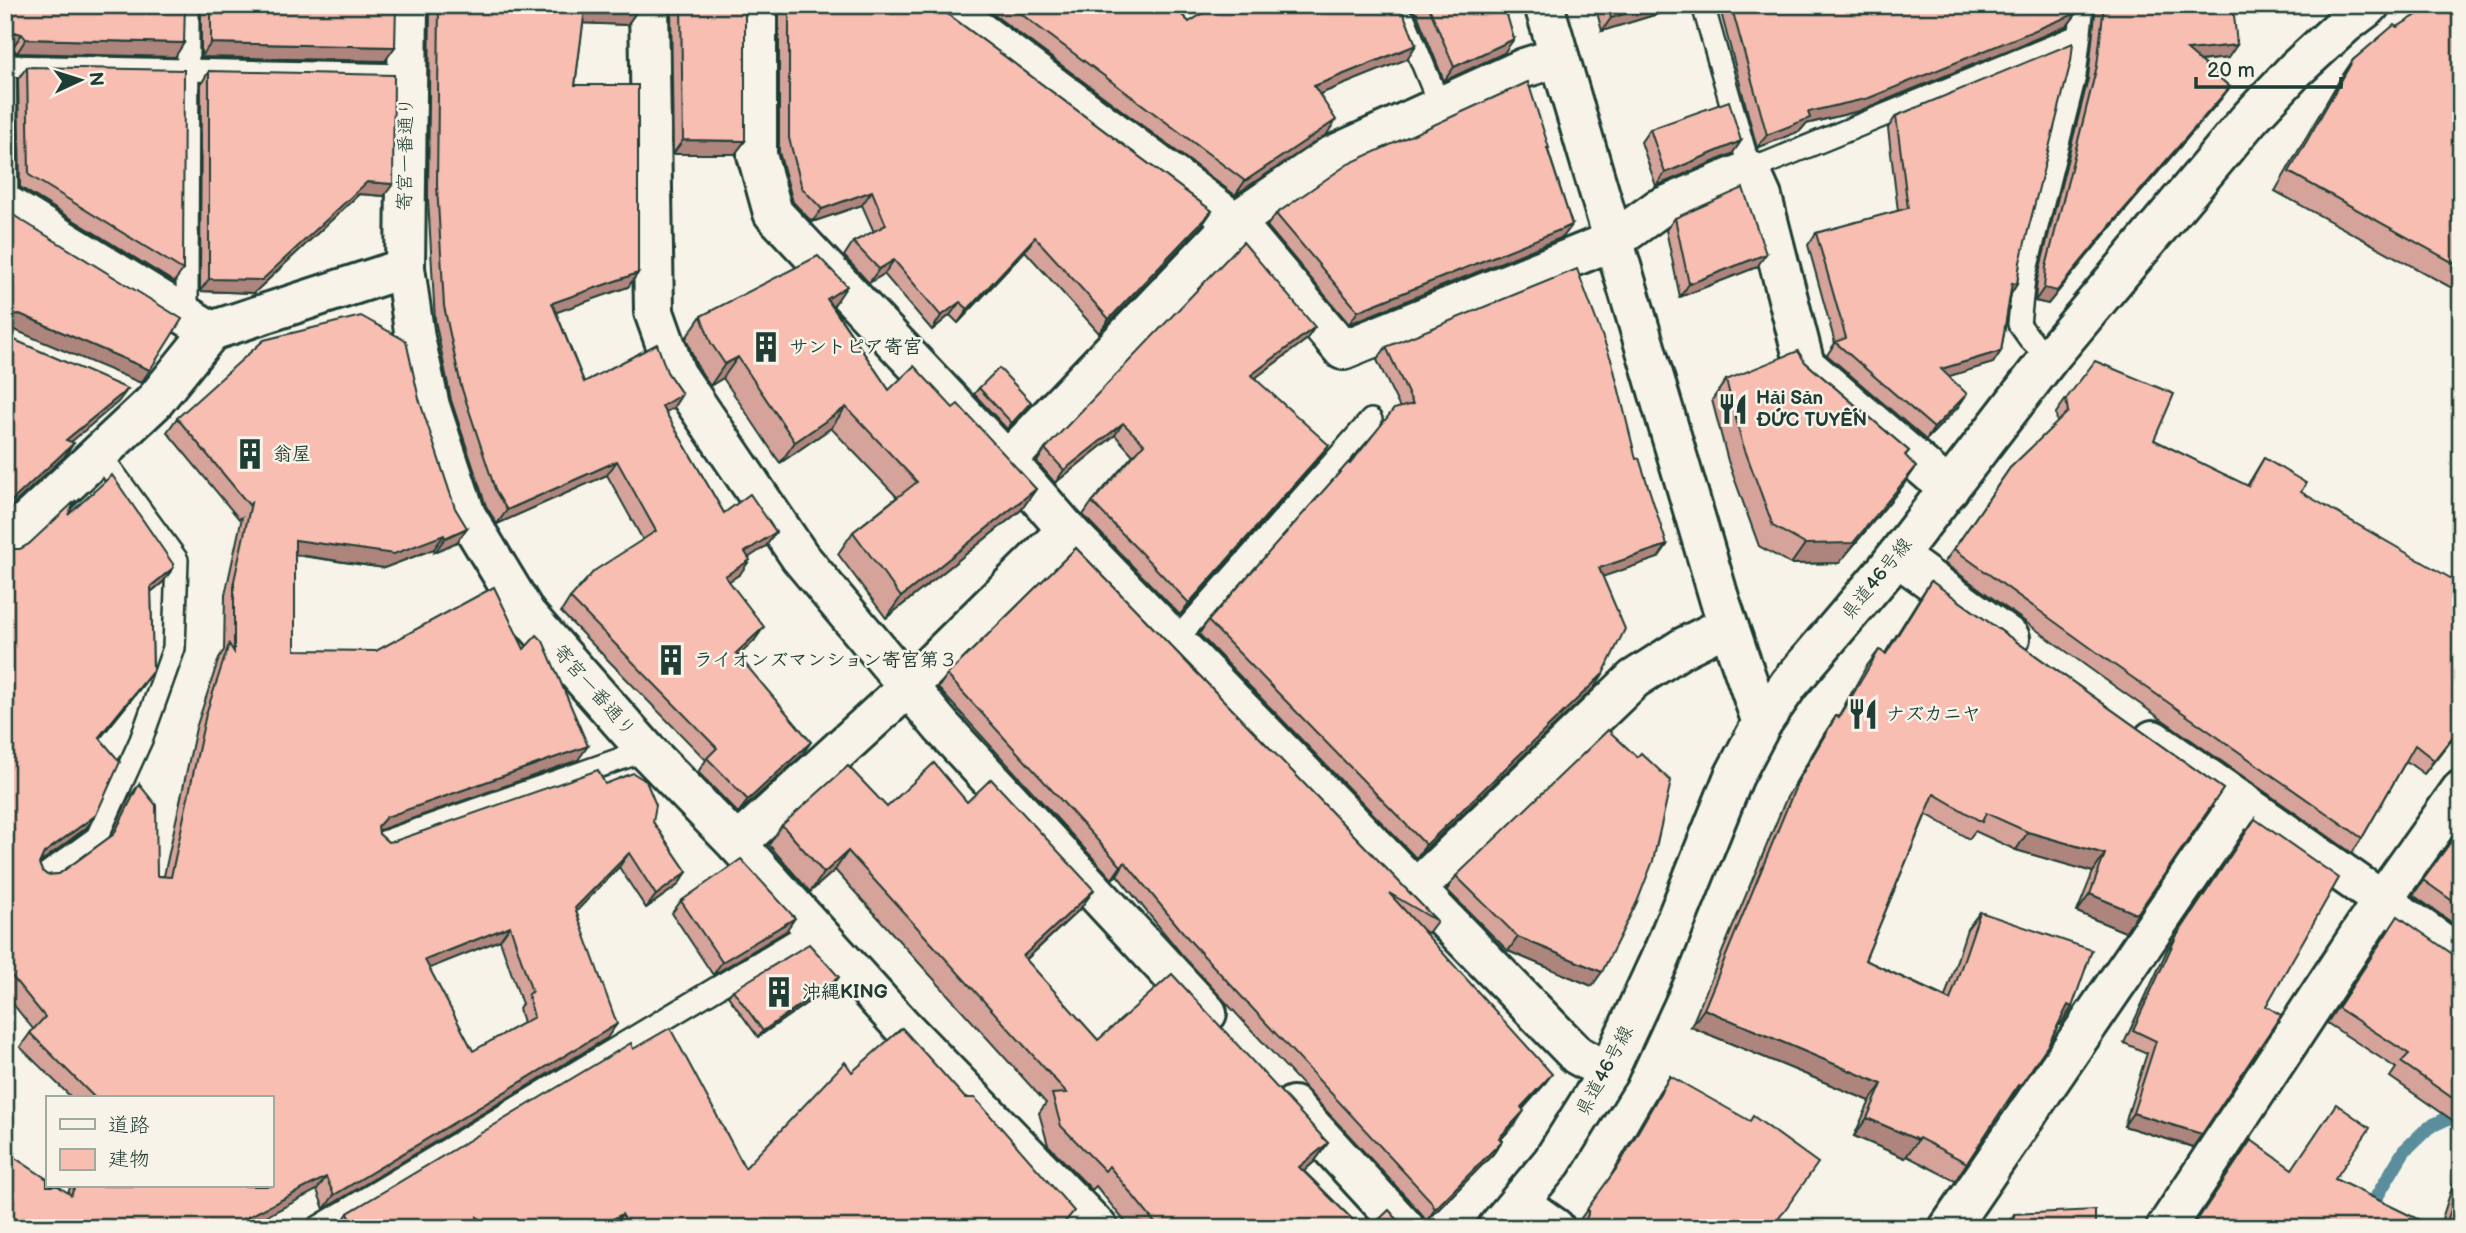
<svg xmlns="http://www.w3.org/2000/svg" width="2466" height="1233" viewBox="0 0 2466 1233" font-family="'Balsamiq Sans','Klee One',sans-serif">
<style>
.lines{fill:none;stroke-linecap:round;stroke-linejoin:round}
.stream{stroke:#5a8e9c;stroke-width:14}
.service-casing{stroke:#1f3d34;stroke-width:26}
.minor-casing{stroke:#1f3d34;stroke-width:44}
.tertiary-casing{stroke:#1f3d34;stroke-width:44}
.secondary-casing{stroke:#1f3d34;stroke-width:44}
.service{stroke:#f7f3e8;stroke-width:21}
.minor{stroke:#f7f3e8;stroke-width:38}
.tertiary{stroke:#f7f3e8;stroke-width:38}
.secondary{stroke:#f7f3e8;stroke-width:38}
.wall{fill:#d5a399;stroke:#1f3d34;stroke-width:2;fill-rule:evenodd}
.shaded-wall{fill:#ae857d;stroke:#1f3d34;stroke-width:2}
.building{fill:#f8beb2;stroke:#1f3d34;stroke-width:2;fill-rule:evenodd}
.labels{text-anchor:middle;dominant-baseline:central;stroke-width:5;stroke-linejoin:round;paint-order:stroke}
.street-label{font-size:19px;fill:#1f3d34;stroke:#f7f3e8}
.poi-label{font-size:19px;font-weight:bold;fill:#1f3d34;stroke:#f7f3e8;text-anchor:start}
</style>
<rect width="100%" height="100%" fill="#f7f3e8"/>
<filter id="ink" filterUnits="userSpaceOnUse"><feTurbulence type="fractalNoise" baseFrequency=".0143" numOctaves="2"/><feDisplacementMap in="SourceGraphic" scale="14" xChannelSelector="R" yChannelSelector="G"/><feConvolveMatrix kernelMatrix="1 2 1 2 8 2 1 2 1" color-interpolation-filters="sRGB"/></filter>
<g filter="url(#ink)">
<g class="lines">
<path class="stream" d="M2358,1228L2404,1151L2429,1127L2461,1112"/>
<defs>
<g id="service">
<path d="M1703,5L1750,170L2080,35"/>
<path d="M1405,21L1440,106"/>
<path d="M5,59L7,205"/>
<path d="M5,66L407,75"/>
<path d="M187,316L188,5"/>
<path d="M2049,358L2029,338L2019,324L2024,278L2075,76L2083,5"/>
<path d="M1175,641L1371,420"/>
<path d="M381,843L646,750"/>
<path d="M42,877L97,837L141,740L174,648L177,560L99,453"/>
<path d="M317,1228L813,930"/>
</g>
<g id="minor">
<path d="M408,5L405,268L415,338L430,406L466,515L526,614L646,750L737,844L901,1025L1098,1228"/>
<path d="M649,5L654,312L676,374L800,557L941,726L1207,1013"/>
<path d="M757,5V155L773,213L1007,461L1067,530L1577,1055L1608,1072"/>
<path d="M944,5L1235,222L1343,350L1615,240L1658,209L1750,170L1762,197L1805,365L1949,489"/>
<path d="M5,204L211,331"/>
<path d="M1007,461L1235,222L1329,157L1524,68L1559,57"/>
<path d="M5,542L153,403L211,331L405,268"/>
<path d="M1897,556L2010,638"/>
<path d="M2153,740L2461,956"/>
<path d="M737,844L909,686L1067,530"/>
<path d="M1416,889L1634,679L1684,647L1728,625"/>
<path d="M1293,1106L1405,1228"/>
<path d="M1520,1203L1555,1228"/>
<path d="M1949,1228L2241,801"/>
<path d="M2166,1228L2381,902L2461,790"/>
</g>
<path id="tertiary" d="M1544,5L1720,601L1762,723"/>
<path id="secondary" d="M1497,1228L1552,1162L1608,1072L1661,957L1734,776L1762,723L1789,684L1886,570L2049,358L2249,119L2296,69L2345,24L2370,5"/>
</defs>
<use href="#service" class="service-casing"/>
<use href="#minor" class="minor-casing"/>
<use href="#tertiary" class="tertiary-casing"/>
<use href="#secondary" class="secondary-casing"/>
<use href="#service" class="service"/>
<use href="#minor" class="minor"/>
<use href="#tertiary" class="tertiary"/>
<use href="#secondary" class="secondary"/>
</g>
<g class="wall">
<path d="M5,5L175,57L17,53L12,48L5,46Z"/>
<path d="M201,5H396L385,61L201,57Z"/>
<path d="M430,5H637V11L627,25L583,23L575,85L638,273L628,287L556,312L584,382L667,372L682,394L673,408L665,412L724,513L766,546L749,557L740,574L729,581L754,641L738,656L801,756L738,813L698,772L706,760L561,612L570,598L643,540L607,475L497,524L486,506L451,400L435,320L428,199Z"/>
<path d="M671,5H745V141L735,154H673Z"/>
<path d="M779,5H938L941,9L1212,211L1202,225L1099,333L1025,251L958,323L950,315L932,330L884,274L869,283L844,256L853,242L874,232L862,205L812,222L793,202L779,152Z"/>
<path d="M981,5H1172L1189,22L1217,5H1504V53L1444,81L1417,14L1407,7L1403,8L1402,10L1416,45L1407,59L1320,94L1327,134L1235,195Z"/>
<path d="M1595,5H1687L1602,31Z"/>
<path d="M1719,5H2078L2077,13L2067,26L1859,111L1806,124L1800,131L1757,148Z"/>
<path d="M2096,5H2233L2228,58L2200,61L2230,87L2220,100L2105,234L2048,304L2035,301L2037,280L2088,79Z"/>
<path d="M2461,5V293L2275,191L2340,79L2353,60L2397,27Z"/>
<path d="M27,67L183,270L174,282L20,187L18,79Z"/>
<path d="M209,71L384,196L359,194L254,293L200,291L201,84Z"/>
<path d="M1896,116L2020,262L2017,284L2011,294L2001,351L1993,363L1949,376L1958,407L1926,440L1827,355L1835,343L1808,245L1816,233L1898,211L1888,128Z"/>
<path d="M1650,129L1741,141L1732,154L1656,186L1641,142Z"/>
<path d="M1548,150L1572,225L1563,237L1349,324L1267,226L1276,214Z"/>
<path d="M1675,218L1757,267L1680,297L1666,230Z"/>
<path d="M833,307L889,390L953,408L1036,489L1021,510L886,618L838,554L853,532L897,497L831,428L780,463L723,378L710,386L696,364L686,338L701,316Z"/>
<path d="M1306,340L1255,378L1320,458L1180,615L1083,515L1092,502L1133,455L1115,435L1055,483L1037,462L1045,449Z"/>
<path d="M1386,347L1636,459L1667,545L1658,558L1603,576L1594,688L1416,858L1199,634L1208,621L1400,408L1377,360Z"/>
<path d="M1805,362L1909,451L1905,456L1916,467L1902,487L1839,563L1791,564L1759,546L1728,461L1712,400L1726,380Z"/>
<path d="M979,388L1027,409L1007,429L974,394Z"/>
<path d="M419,399L457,542L435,552L434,549L384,568L295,555V650L578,760L378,830L379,834L388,842L395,841L605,784L653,822L687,872L677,886L646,908L619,867L576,911L607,1038L324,1209L317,1190L5,1228L68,1192L71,1186H271V1098H72L20,1047L33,1029L5,994V547L9,549H20L29,544L68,515L173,568L163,582L151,592L153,671L143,685L100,738L96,815L86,828L39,864L42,871L47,875L59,874L110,837L129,798L139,784L157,876H164L196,728L219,658L224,650L225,595L242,517L239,519L167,432L177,418ZM500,940L522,1004L519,1008L523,1023L473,1051L429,968Z"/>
<path d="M2066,399L2154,440L2247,486L2264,458L2301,492L2454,699L2461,727L2424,774L2406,761L2362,838L2352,853L2103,678L1944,563L2010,468L2057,423L2056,413Z"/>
<path d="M1076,548L1437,921L1428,933L1422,930L1543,1086L1523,1109L1516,1123L1500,1140L1502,1141L1493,1154L1426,1222L1421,1213L1182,955L1117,875L1112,879L938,688L947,675Z"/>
<path d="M1931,581L2223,789L2125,932L2077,912L2093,872L2016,850L1975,831L1969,839L1926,814L1865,960L1945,997L1967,929L1980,912L2072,1007L2060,1025L2059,1024L2048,1045L2007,1104L2006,1103L1955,1181L1907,1156L1905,1158L1854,1136L1870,1101L1691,1027L1786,799L1824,734L1836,716L1838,717L1866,667L1879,650L1885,653L1919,599Z"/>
<path d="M967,802L1080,909L1026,960L1098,1040L1328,1143L1314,1162L1304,1171L1361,1228H1130L1096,1186L1092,1190L1048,1145L1039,1113L1046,1103L835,870L810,892L769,845L782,825L887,807Z"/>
<path d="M2255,819L2266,1006L2202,1134L2193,1147L2124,1126L2147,1053L2124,1043L2167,950Z"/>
<path d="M2461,828V929L2413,895Z"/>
<path d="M1456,876L1592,986L1508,951L1447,890Z"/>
<path d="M681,901L786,931L713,975L672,913Z"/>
<path d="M2388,931L2461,960V1126L2390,1077L2396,1068L2327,1023Z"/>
<path d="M834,984L758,1037L728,996L733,990Z"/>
<path d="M633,1049L745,1168L852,1072L1062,1228H338L348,1213Z"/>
<path d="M1670,1076L1772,1228H1576V1225L1609,1179L1659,1092Z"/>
<path d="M2461,1160V1228H2439Z"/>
<path d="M2014,1214L2095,1228H2005Z"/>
</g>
<g class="shaded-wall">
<path d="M1652,5H1687L1602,31L1611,18Z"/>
<path d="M585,9L637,11L627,25L575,23Z"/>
<path d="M2077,13L2067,26L1859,111L1806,124L1800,131L1757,148L1767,135L1808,112Z"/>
<path d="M15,32L22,34L12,48L5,46V37Z"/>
<path d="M26,39L184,43L175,57L17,53Z"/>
<path d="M1514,39L1504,53L1444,81L1454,67Z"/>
<path d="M211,43L395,47L385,61L201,57Z"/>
<path d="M1416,45L1407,59L1305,100L1314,86Z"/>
<path d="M2237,45L2228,58L2178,63L2187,50Z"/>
<path d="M2230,87L2220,100L2105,234L2048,304L2035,301L2044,288L2114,221Z"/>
<path d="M1336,120L1327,134L1235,195L1245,181Z"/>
<path d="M683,140L745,141L735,154H673Z"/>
<path d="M1741,141L1732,154L1656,186L1665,173Z"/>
<path d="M367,182L393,184L384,196L359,194L254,293L200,291L209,279Z"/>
<path d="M872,191L862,205L812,222L822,209Z"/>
<path d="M1212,211L1202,225L1099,333L1109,319Z"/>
<path d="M1572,225L1563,237L1349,324L1358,311Z"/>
<path d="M1035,237L1025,251L958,323L968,309Z"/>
<path d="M1766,254L1757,267L1680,297L1689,284Z"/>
<path d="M894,260L884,274L869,283L879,269Z"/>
<path d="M638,273L628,287L543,317L552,303Z"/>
<path d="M2012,283L2017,284L2009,297Z"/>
<path d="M847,286L832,308L827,299Z"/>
<path d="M960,302L950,315L932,330L941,316Z"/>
<path d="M20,314L150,370L141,383L10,328H5V318L7,315Z"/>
<path d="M1315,327L1306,340L1242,388L1251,375Z"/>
<path d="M2001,351L1993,363L1933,381L1941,369Z"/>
<path d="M738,357L723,378L710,386L725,364Z"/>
<path d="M128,389L118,402L57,454L66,440Z"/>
<path d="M682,394L673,408L652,420L662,406Z"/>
<path d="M1967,394L1958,407L1926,440L1934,428Z"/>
<path d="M1031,402L1027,409L1007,429L1012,423Z"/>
<path d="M846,407L831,428L780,463L795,442Z"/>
<path d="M1123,423L1115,435L1055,483L1064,470Z"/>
<path d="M74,443L64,457L5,512V507Z"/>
<path d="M1329,445L1320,458L1180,615L1189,603Z"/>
<path d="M617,461L607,475L497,524L507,510Z"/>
<path d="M1916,467L1902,487L1839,563L1791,564L1805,544Z"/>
<path d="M1036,489L1021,510L886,618L901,597Z"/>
<path d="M467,528L457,542L435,552L445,538Z"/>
<path d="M776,532L766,546L736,566L745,552Z"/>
<path d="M444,535L434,549L384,568L286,553L295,540Z"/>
<path d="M1667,545L1658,558L1590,581L1599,568Z"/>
<path d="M750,560L740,574L716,590L725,576Z"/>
<path d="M173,568L163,582L141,600L151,586Z"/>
<path d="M764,627L754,641L726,667L736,653Z"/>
<path d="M153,671L143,685L90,751L99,737Z"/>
<path d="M1603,674L1594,688L1416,858L1426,845Z"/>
<path d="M2461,726V727L2424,774L2434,760Z"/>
<path d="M811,742L801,756L738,813L748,800Z"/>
<path d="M588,746L578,760L377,831L378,826L386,817Z"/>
<path d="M96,815L86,828L34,867L44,853Z"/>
<path d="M2028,832L2105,854L2093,872L2016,850Z"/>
<path d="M848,851L835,870L810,892L824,873Z"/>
<path d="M629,853L619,867L566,922L575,908Z"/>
<path d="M1125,862L1117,875L1112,879L1121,866Z"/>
<path d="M687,872L677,886L646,908L656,895Z"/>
<path d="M1094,890L1080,909L1009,975L1023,956Z"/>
<path d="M2090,894L2137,914L2125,932L2077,912Z"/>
<path d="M795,918L786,931L713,975L722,962Z"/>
<path d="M510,926L500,940L415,974L425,960Z"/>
<path d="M1518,937L1602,972L1592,986L1508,951Z"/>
<path d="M839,977L834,984L758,1037L763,1031Z"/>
<path d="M2068,1005L2072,1007L2060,1025L2056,1023Z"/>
<path d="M1704,1009L1882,1084L1870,1101L1691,1027Z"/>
<path d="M617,1024L607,1038L324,1209L334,1195Z"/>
<path d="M1552,1074L1543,1086L1512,1120L1521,1107Z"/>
<path d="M1524,1111L1516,1123L1490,1151L1499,1138Z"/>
<path d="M2133,1113L2202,1134L2193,1147L2124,1126Z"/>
<path d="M1867,1118L1918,1140L1905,1158L1854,1136Z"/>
<path d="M1502,1141L1493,1154L1426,1222L1435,1209Z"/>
<path d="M1328,1143L1314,1162L1286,1186L1299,1167Z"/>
<path d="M326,1177L317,1190L244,1228H226Z"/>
<path d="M622,1214L613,1228H596Z"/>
</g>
<g class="building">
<path d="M5,5H185L184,43L26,39L22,34L15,32L5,37Z"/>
<path d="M211,5H396L395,47L211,43Z"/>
<path d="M439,5H637V11L585,9L575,85H638V273L552,303L584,382L657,344L667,372L682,394L662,406L724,513L750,494L776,532L745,552L750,560L725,576L764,627L736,653L811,742L748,800L707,758L717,748L570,598L594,571L656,531L617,461L507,510L496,492L461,386L444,306L437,185Z"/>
<path d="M681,5H745V141L683,140Z"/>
<path d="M789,5H938L941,9L1212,211L1109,319L1035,237L968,309L960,302L941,316L894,260L879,269L853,242L886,225L872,191L822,209L802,188L789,138Z"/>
<path d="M1009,5H1172L1189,22L1217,5H1403L1402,10L1416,45L1314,86L1336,120L1245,181Z"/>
<path d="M1428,5H1504L1514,39L1454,67Z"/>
<path d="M1608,5H1652L1611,18Z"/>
<path d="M1731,5H2078L2077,13L1869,98L1808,112L1810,118L1767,135Z"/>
<path d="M2104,5H2233L2237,45L2187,50L2230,87L2114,221L2057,291L2044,288L2046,267L2097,66Z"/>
<path d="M2433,5H2461V267L2289,172L2353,60L2394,25L2397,27Z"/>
<path d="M2073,43L2071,61L2020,262L2017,284L2012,283L2001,351L1941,369L1967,394L1934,428L1835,342L1846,338L1816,233L1908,208L1896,116Z"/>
<path d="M27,67L184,70L183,270L29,175Z"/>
<path d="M209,71L394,75L393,184L367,182L262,280L209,279Z"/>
<path d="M1528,82L1549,148H1547L1572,225L1358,311L1276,214L1348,164Z"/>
<path d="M1729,101L1741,141L1665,173L1650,129Z"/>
<path d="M1743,188L1766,254L1689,284L1675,218Z"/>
<path d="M5,210L182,319L150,370L20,314L7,315L5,318Z"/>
<path d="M1243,242L1315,327L1251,375L1329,445L1189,603L1092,502L1144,444L1123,423L1064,470L1045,449Z"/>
<path d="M818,256L847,286L827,299L889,390L914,366L953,408L958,404L1036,489L901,597L853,532L917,482L846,407L795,442L738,357L725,364L711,343L701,316Z"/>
<path d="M1577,269L1612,362L1636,459L1639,458L1667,545L1599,568L1625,629L1603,674L1426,845L1208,621L1348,463L1350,464L1394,409L1413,404L1386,347Z"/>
<path d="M361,316L406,341L419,399L455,508L467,528L445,538L444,535L394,554L295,540V650L376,651L494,587L524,649L537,635L543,641L588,746L386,817L378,826L379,834L388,842L395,841L598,770L605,784L633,773L646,781L656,805L653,822L687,872L656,895L629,853L575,908L617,1024L334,1195L326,1177L226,1228H5V1161L9,1154L47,1179V1186H58L71,1195L75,1186H271V1098H95L30,1033L45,1017L5,968V547L9,549H20L29,544L76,500L68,515L112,475L173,564V568L151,586L153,671L99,737L120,762L96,815L44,853L39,864L42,871L47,875L59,874L114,834L139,784L156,805L157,876L171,877L206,714L229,644L234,652V581L251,503L249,505L177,418L264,340ZM510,926L532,992L528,994L534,1017L473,1051L425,960Z"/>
<path d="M5,335L10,338L128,389L66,440L74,443L5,507Z"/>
<path d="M1798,351L1805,362L1909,451L1905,455L1916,467L1853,543L1805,544L1773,526L1742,442L1726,380Z"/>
<path d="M2095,361L2174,394L2154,440L2248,486L2264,458L2306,483L2301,492L2452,579L2461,566V689L2454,699L2461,704V726L2434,760L2415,745L2362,838L2113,664L1954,549L2010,468L2068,412L2066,399Z"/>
<path d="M999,368L1031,402L1012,423L979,388Z"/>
<path d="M1076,548L1437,921L1389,893L1552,1074L1521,1107L1524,1111L1499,1138L1502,1141L1435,1209L1430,1200L1191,942L1125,862L1121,866L947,675Z"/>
<path d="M1931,581L2223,789L2137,914L2090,894L2105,854L2028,832L1986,813L1982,822L1934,794L1865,960L1950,1000L1980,912L2092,950L2072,1007L2068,1005L2048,1045L2020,1086L2018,1085L1967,1163L1919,1138L1918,1140L1867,1118L1882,1084L1704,1009L1798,781L1836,716L1839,718L1879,650L1886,654Z"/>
<path d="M1608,730L1637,757L1641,753L1671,781L1653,861L1637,902L1602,972L1518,937L1456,876Z"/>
<path d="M934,763L967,802L991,779L1094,890L1023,956L1098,1040L1172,974L1328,1143L1299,1167L1361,1228H1159L1109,1166L1105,1171L1061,1126L1052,1094L1067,1093L848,851L824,873L782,825L848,766L887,807Z"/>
<path d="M2255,819L2339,878L2266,1006L2281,1015L2202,1134L2133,1113L2156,1041L2133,1030L2176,937Z"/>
<path d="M2461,828V907L2423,880Z"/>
<path d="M741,859L795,918L722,962L681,901Z"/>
<path d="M2398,916L2461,960V1104L2401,1062L2409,1054L2338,1008Z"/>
<path d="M809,944L839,977L763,1031L733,990Z"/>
<path d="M670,1028L745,1168L845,1062L852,1072L902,1028L965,1098H975L1074,1211L1060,1228H630L622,1214L596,1228H584L581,1222L571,1228H495L477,1217L478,1228H354L348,1213L631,1043L633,1049Z"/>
<path d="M1670,1076L1750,1121L1753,1116L1818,1163L1772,1228H1579L1584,1225L1588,1214V1208L1619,1165Z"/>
<path d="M2336,1104L2370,1128L2335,1179L2436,1228H2192L2251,1140L2292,1169Z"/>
<path d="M2461,1178V1228H2445Z"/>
<path d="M1389,1210L1405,1228H1370Z"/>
<path d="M2095,1210V1228H2015L2014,1214Z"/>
</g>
</g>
<defs>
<symbol id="building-bare" viewBox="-9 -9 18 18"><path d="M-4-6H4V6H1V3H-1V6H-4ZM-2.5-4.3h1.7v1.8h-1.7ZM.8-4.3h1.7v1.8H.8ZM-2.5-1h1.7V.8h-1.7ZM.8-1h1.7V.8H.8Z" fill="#1f3d34" stroke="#f7f3e8" stroke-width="2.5" paint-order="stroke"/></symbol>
<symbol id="restaurant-bare" viewBox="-9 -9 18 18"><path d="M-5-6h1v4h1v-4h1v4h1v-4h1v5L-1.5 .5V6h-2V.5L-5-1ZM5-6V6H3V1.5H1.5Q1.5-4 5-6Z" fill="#1f3d34" stroke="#f7f3e8" stroke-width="2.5" paint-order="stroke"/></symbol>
</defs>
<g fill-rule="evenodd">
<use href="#building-bare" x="744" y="325" width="44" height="44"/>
<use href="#restaurant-bare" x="1711" y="387" width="44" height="44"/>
<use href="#building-bare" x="228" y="432" width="44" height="44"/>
<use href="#building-bare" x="649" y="638" width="44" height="44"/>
<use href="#restaurant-bare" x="1841" y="692" width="44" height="44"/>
<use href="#building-bare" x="757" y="970" width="44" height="44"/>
</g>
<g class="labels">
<g class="street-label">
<text transform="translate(406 154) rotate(-89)">寄宮一番通り</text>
<text transform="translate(1877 579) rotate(-51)">県道46号線</text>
<text transform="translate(594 691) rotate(49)">寄宮一番通り</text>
<text transform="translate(1605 1071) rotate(-62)">県道46号線</text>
</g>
<g class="poi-label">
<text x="789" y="347">サントピア寄宮</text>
<text x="1756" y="398">Hải Sản<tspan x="1756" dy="22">ĐỨC TUYẾN</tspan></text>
<text x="273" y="454">翁屋</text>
<text x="694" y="660">ライオンズマンション寄宮第３</text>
<text x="1886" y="714">ナズカニヤ</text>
<text x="802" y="992">沖縄KING</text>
</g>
</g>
<rect width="2466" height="1233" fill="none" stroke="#f7f3e8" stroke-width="28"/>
<rect x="14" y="14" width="2438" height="1205" fill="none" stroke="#1f3d34" stroke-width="2.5" filter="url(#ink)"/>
<rect x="46" y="1096" width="228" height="91" fill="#f7f3e8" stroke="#a1aaa0" stroke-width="2"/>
<rect x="60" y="1119" width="35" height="10" fill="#f7f3e8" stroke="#a1aaa0" stroke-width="2"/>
<text x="108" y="1132" font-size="21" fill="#1f3d34">道路</text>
<rect x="60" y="1149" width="35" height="21" fill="#f8beb2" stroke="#a1aaa0" stroke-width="2"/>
<text x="108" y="1166" font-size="21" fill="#1f3d34">建物</text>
<g transform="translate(80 80) rotate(86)" stroke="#f7f3e8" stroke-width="5" paint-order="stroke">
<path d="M0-5L12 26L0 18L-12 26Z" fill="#1f3d34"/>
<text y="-10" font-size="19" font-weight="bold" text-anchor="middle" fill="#1f3d34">N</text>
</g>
<path d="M2196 77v10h145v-10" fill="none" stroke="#1f3d34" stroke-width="3.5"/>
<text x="2207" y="77" font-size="21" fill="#1f3d34" stroke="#f7f3e8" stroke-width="5" paint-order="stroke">20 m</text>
</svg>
